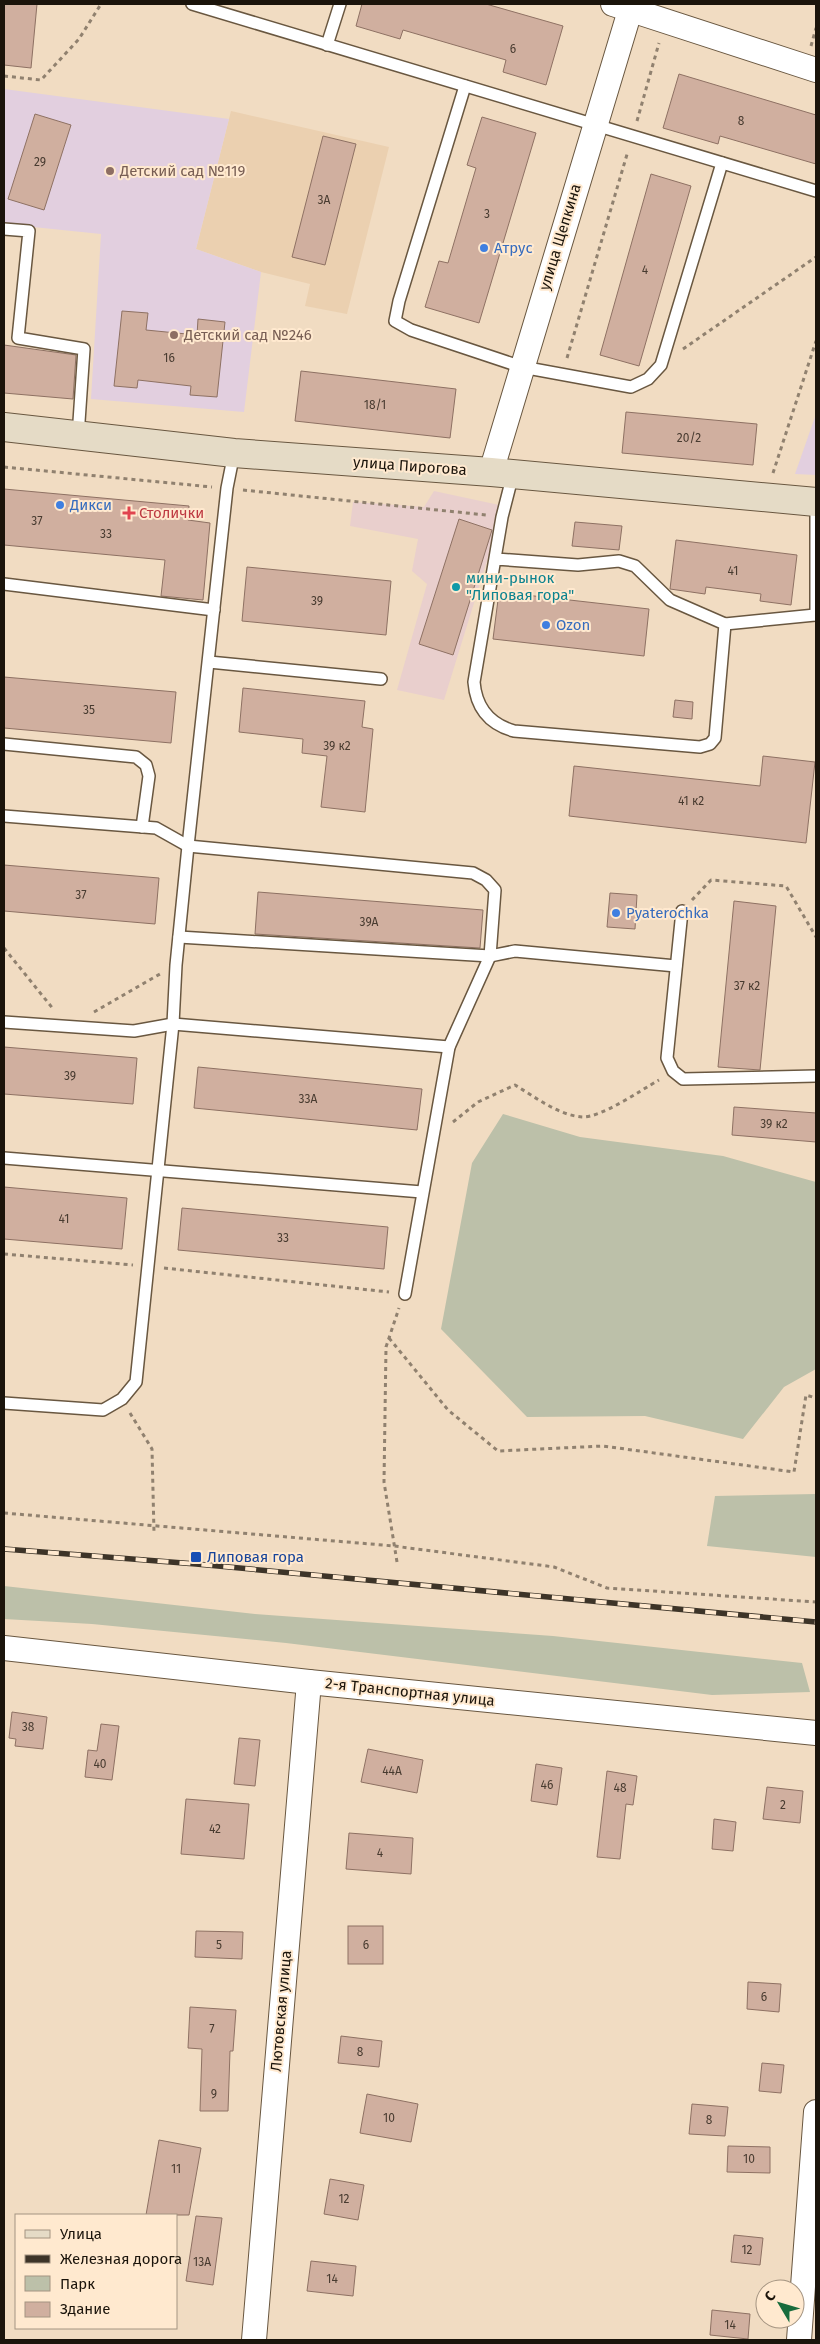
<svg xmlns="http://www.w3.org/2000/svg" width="820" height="2344" viewBox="0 0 820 2344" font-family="'Fira Sans',sans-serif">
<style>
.commercial{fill:#e9cfcd}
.built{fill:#ebd0b0}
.education{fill:#e2cfdf}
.green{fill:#bcc0a9}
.building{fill:#d0af9f;stroke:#8e7163}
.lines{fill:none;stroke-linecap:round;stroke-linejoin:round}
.lane-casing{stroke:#695740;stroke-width:14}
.street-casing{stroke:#695740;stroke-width:26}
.secondary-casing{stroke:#695740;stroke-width:30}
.path{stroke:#90816f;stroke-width:3;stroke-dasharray:4 4;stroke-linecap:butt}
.lane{stroke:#fff;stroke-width:11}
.street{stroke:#fff;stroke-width:24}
.secondary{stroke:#e5dbc6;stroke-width:28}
.rail-casing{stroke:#3d3428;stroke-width:5.5}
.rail{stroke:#ffe9cf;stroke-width:4;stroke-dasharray:11;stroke-linecap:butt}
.education-dot{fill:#8d6e63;stroke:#ffe9cf;stroke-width:2}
.shop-dot{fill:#3f7fe0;stroke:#ffe9cf;stroke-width:2}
.health-dot{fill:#e0444e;stroke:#ffe9cf;stroke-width:2}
.culture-dot{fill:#0f9aa8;stroke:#ffe9cf;stroke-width:2}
.transit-dot{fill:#1a4fb4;stroke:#ffe9cf;stroke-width:2}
.labels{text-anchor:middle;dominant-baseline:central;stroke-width:4;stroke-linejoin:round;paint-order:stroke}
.number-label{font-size:12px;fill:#483b30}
.education-label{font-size:15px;fill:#785e54;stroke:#ffe9cf;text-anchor:start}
.street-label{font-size:15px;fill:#1b140b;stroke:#ffe9cf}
.shop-label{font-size:15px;fill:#366cbe;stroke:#ffe9cf;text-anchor:start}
.health-label{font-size:15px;fill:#be3a42;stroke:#ffe9cf;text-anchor:start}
.culture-label{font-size:15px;fill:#0d838f;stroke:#ffe9cf;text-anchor:start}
.transit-label{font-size:15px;fill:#164399;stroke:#ffe9cf;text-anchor:start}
</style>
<rect width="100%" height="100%" fill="#f1dcc2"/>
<path class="commercial" d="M434,491L504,506L444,700L397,690L427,584L412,571L418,539L350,526L353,502L424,507Z"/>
<path class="built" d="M231,111L389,147L347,314L305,306L310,284L261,272L196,249Z"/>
<g class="education">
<path d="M4,89L229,119L196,249L261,272L244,412L91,399L101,234L4,224Z"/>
<path d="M816,414V475L795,474Z"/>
</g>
<g class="green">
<path d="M503,1114L580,1137L723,1156L816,1182V1369L784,1387L743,1439L645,1416L527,1417L441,1329L472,1163Z"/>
<path d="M816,1494V1557L707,1546L715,1496Z"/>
<path d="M4,1586L255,1614L553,1636L802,1663L810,1692L712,1695L286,1643L92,1624L4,1619Z"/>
</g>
<g class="building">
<path d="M4,4H37L31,68L4,65Z"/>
<path d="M362,4H486L563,26L546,85L503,72L506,60L403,30L400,39L356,26Z"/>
<path d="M679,74L816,115V164L720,136L718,144L663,128Z"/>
<path d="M35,114L71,125L44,210L8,199Z"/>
<path d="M482,117L536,133L479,323L425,307L439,261L448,263L476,168L467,165Z"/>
<path d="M323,136L356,144L325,265L292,257Z"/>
<path d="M651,174L691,186L639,366L600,355Z"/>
<path d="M122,311L148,313L146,330L197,335L198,319L225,322L217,397L190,395L191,386L138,380L137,388L114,386Z"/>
<path d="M4,345L76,355L73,399L4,393Z"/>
<path d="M301,371L456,389L450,438L295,421Z"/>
<path d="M626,412L757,424L753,465L622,453Z"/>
<path d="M4,489L189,506L188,520L210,523L203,600L161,596L165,560L4,545Z"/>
<path d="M459,519L492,530L453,655L419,644Z"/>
<path d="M575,522L622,526L619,550L572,546Z"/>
<path d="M676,540L797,555L791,605L760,601L761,594L706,587L705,594L670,589Z"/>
<path d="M247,567L391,581L386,635L242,621Z"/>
<path d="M499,592L649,609L644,656L493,639Z"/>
<path d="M4,677L176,692L171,743L4,728Z"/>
<path d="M243,688L365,701L362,727L373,729L365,812L321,807L327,756L302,753L303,739L239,732Z"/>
<path d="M675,700L693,702L692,719L673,717Z"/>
<path d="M763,756L815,762L806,843L569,816L574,766L760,786Z"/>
<path d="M4,865L159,878L155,924L4,911Z"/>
<path d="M258,892L483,910L480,948L255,934Z"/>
<path d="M610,893L637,895L635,929L607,927Z"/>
<path d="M734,901L776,906L760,1070L718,1067Z"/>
<path d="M4,1047L137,1058L133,1104L4,1094Z"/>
<path d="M198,1067L422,1089L417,1130L194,1108Z"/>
<path d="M734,1107L816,1113V1142L732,1135Z"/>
<path d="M4,1187L127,1198L122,1249L4,1239Z"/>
<path d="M182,1208L388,1227L384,1269L178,1250Z"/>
<path d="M12,1712L47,1717L43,1749L15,1746L16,1739L9,1738Z"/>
<path d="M101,1724L119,1726L112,1780L85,1777L88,1750L97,1751Z"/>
<path d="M239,1738L260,1740L255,1786L234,1784Z"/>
<path d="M368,1749L423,1760L417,1793L361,1782Z"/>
<path d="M536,1764L562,1768L557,1805L531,1801Z"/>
<path d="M607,1771L637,1776L633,1805L626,1804L620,1859L597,1857Z"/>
<path d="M767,1787L803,1791L800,1823L763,1819Z"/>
<path d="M186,1799L249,1804L244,1859L181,1854Z"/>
<path d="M714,1819L736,1822L733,1851L712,1849Z"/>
<path d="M349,1833L413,1838L411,1874L346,1869Z"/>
<rect x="348" y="1926" width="35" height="38"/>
<path d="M196,1931L243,1932L242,1959L195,1957Z"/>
<path d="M748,1982L781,1984L779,2012L747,2009Z"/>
<path d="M190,2007L236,2010L233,2051H230L228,2111H200L202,2049L188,2048Z"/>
<path d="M341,2036L382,2041L379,2067L338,2063Z"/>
<path d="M762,2063L784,2065L781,2093L759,2091Z"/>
<path d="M367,2094L418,2104L411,2142L360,2133Z"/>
<path d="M692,2104L728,2107L725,2136L689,2134Z"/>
<path d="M159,2140L201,2148L189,2215H146Z"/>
<path d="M728,2146L770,2147V2173L727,2172Z"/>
<path d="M330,2179L364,2185L358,2220L324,2214Z"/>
<path d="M196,2216L222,2218L213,2285L186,2281Z"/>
<path d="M734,2235L763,2238L760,2265L731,2262Z"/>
<path d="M311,2261L356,2266L353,2296L307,2291Z"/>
<path d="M712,2310L750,2314L748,2339L710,2335Z"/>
</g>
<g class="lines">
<defs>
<g id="lane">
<path d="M192,4L816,191"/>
<path d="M327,45L340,4"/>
<path d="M465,86L399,301L395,321L411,330L522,367L631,387L648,379L661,365L722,163"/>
<path d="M4,229L29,231L18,338L84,349L78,436"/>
<path d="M816,502V615"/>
<path d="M496,559L578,565L619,561L635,566L670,600L725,624L715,738L710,744L700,747L514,731C489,724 476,707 474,682L502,517L513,474"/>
<path d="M4,584L214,610"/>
<path d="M725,624L815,615"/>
<path d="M209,662L381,679"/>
<path d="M4,744L136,757L146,765L149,776L142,827"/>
<path d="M4,816L156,828L188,846L473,873L486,880L495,890L490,956L449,1047L405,1294"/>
<path d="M682,911L667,1058L673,1071L683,1079L816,1076"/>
<path d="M179,937L490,956L515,951L676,966"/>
<path d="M4,1022L134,1031L173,1024L449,1047"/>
<path d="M4,1158L422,1192"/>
<path d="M4,1403L103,1410L122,1399L136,1382L173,1024L176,965L188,846L227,488L234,453"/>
</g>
<g id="street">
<path d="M613,4L816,70"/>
<path d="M491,472L632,4"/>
<path d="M4,1648L309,1682L816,1733"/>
<path d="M254,2340L309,1682"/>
<path d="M799,2340L816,2112"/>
</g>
<path id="secondary" d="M4,427L234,453L491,472L816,502"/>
</defs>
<use href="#lane" class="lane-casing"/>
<use href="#street" class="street-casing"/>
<use href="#secondary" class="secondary-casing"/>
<g class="path">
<path d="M811,46L816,28"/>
<path d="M4,76L41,80L79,39L101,4"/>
<path d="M637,121L659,43"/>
<path d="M683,349L816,257"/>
<path d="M567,358L628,151"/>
<path d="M4,467L212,487"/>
<path d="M773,473L816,341"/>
<path d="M243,490L486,515"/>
<path d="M692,900L711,880L786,886L816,937"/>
<path d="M4,948L54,1010"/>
<path d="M94,1012L160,974"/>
<path d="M453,1122L478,1102L515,1085C535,1097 558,1115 582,1117C601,1118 641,1090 659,1080"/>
<path d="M4,1254L133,1265"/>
<path d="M164,1268L389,1292"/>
<path d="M389,1338L448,1410L498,1451L603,1446L794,1472L806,1395L816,1398"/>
<path d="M130,1413L152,1449L154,1533"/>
<path d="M4,1513L394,1546L554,1567L607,1588L816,1602"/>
<path d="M397,1562L384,1482L386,1347L399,1308"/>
</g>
<use href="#lane" class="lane"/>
<use href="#street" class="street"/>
<use href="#secondary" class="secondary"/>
<defs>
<path id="rail" d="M4,1549L196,1564L816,1622"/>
</defs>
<use href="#rail" class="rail-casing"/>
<use href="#rail" class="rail"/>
</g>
<g class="education-dot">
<circle cx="110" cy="171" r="5"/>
<circle cx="174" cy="335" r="5"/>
</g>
<g class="shop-dot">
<circle cx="484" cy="248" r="5"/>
<circle cx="60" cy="505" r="5"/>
<circle cx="546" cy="625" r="5"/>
<circle cx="616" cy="913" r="5"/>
</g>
<path class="health-dot" d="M126.5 505.5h5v5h5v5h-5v5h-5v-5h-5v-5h5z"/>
<circle class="culture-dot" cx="456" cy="587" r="5"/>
<rect class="transit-dot" x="190" y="1551" width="12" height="12" rx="2.5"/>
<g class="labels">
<g class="number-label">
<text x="513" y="49">6</text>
<text x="741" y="121">8</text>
<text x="40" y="162">29</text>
<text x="324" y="200">3А</text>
<text x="487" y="214">3</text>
<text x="645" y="270">4</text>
<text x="169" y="358">16</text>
<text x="375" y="405">18/1</text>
<text x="689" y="438">20/2</text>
<text x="37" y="521">37</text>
<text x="106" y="534">33</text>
<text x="733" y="571">41</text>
<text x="317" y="601">39</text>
<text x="89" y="710">35</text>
<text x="337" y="746">39 к2</text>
<text x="691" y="801">41 к2</text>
<text x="81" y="895">37</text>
<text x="369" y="922">39А</text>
<text x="747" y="986">37 к2</text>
<text x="70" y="1076">39</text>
<text x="308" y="1099">33А</text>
<text x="774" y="1124">39 к2</text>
<text x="64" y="1219">41</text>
<text x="283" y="1238">33</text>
<text x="28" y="1727">38</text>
<text x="100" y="1764">40</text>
<text x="392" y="1771">44А</text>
<text x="547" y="1785">46</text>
<text x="620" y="1788">48</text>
<text x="783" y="1805">2</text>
<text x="215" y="1829">42</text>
<text x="380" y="1853">4</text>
<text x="219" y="1945">5</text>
<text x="366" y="1945">6</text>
<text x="764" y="1997">6</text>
<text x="212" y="2029">7</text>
<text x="360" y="2052">8</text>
<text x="214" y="2094">9</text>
<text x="389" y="2118">10</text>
<text x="709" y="2120">8</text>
<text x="749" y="2159">10</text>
<text x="176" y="2169">11</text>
<text x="344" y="2199">12</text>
<text x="747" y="2250">12</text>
<text x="202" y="2262">13А</text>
<text x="332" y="2279">14</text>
<text x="730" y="2325">14</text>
</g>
<g class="education-label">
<text x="120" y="171">Детский сад №119</text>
<text x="184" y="335">Детский сад №246</text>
</g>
<g class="street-label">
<text transform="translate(560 237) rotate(-73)">улица Щепкина</text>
<text transform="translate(410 466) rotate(4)">улица Пирогова</text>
<text transform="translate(410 1692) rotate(6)">2-я Транспортная улица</text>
<text transform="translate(281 2011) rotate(-85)">Лютовская улица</text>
</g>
<g class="shop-label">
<text x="494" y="248">Атрус</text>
<text x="70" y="505">Дикси</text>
<text x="556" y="625">Ozon</text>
<text x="626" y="913">Pyaterochka</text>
</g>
<g class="health-label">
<text x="139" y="513">Столички</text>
</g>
<g class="culture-label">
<text x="466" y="578">мини-рынок<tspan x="466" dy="17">"Липовая гора"</tspan></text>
</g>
<g class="transit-label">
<text x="207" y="1557">Липовая гора</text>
</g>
</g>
<rect width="820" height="2344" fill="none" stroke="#1b140b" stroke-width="10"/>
<rect x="15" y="2214" width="162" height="115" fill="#ffe9cf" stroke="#a49481"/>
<rect x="25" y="2230" width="25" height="8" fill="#e5dbc6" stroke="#a49481"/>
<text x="60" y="2239" font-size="15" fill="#1b140b">Улица</text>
<rect x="25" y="2255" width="25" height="8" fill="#3d3428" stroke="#a49481"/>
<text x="60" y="2264" font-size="15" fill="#1b140b">Железная дорога</text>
<rect x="25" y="2276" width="25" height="15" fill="#bcc0a9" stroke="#a49481"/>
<text x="60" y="2289" font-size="15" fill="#1b140b">Парк</text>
<rect x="25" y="2302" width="25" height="15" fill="#d0af9f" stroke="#a49481"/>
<text x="60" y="2314" font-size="15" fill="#1b140b">Здание</text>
<g transform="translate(780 2304) rotate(308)"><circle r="24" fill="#ffe9cf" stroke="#a49481"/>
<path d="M0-4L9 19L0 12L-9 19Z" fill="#176b3c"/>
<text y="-8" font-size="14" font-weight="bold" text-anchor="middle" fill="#1b140b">С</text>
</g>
</svg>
